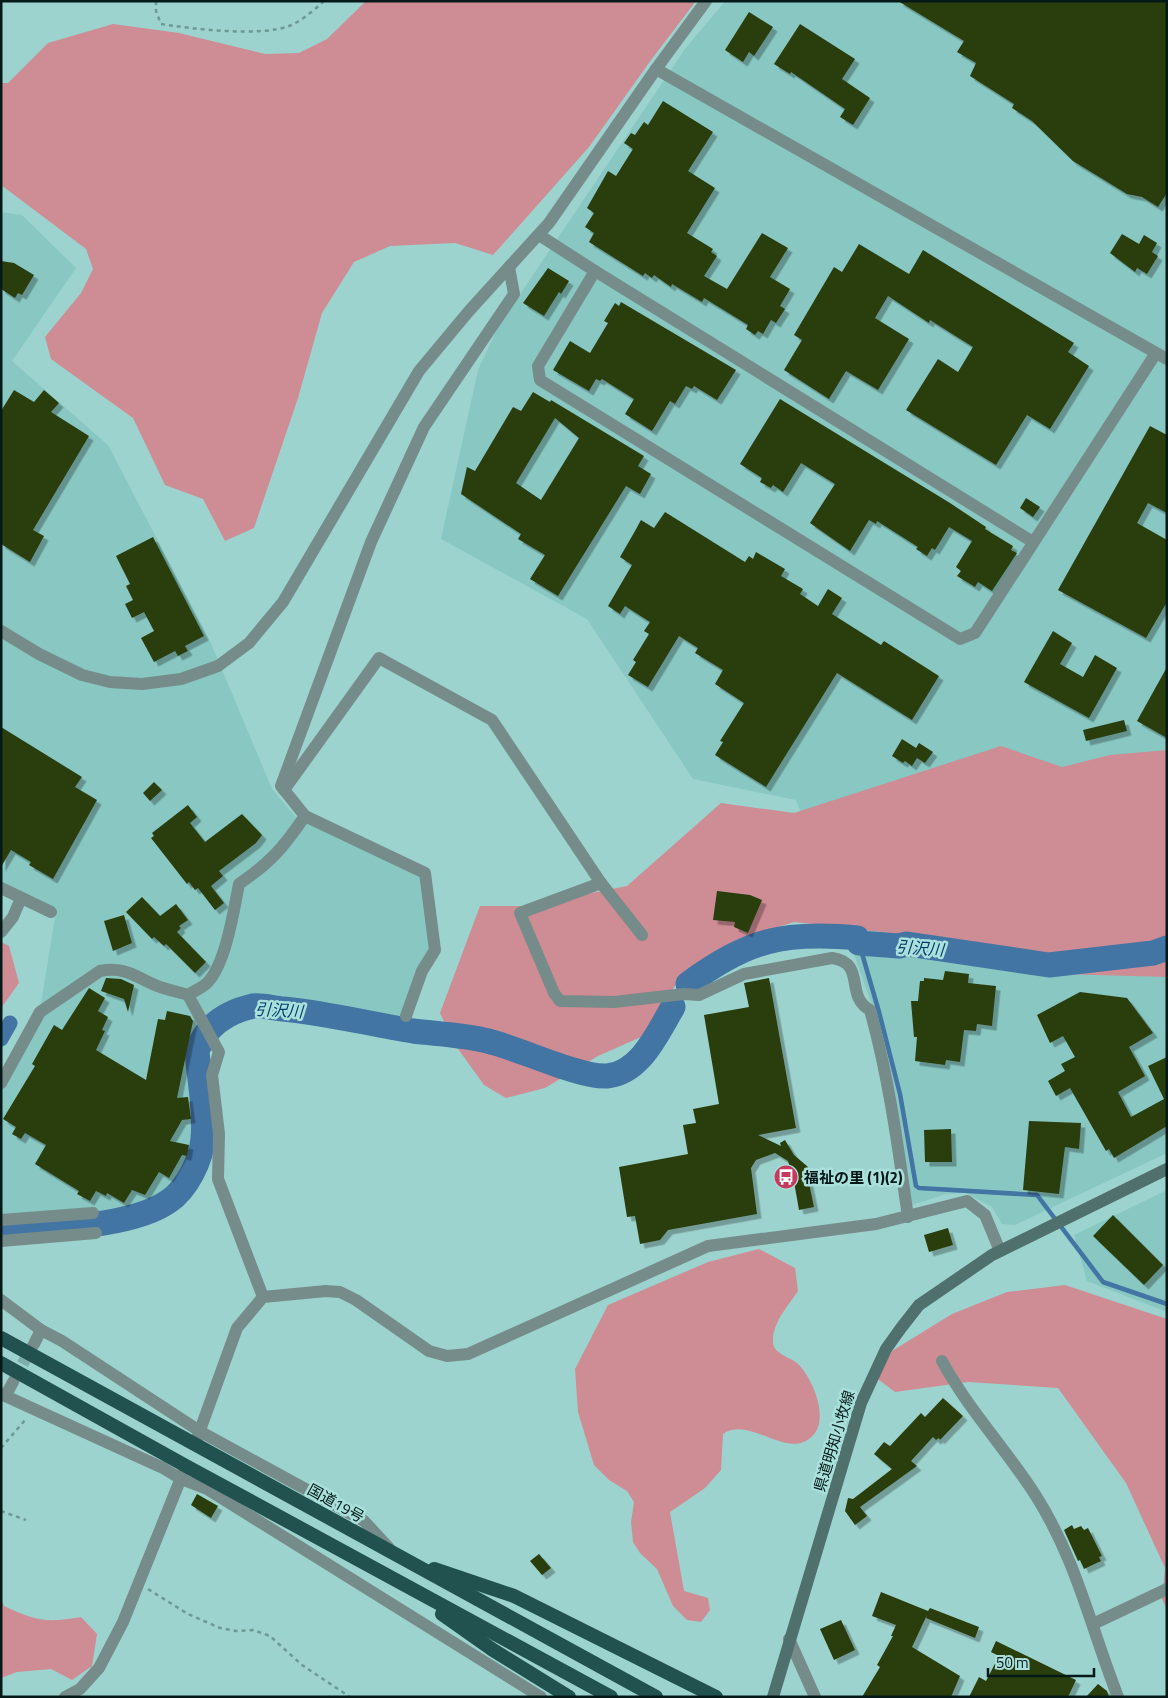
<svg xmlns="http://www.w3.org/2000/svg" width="1168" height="1698" viewBox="0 0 1168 1698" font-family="'Titillium Web','Noto Sans JP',sans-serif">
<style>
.built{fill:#88c7c2}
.green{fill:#ce8c95}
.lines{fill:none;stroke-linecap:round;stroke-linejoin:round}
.stream{stroke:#4274a4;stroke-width:4.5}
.canal{stroke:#4274a4;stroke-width:15}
.river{stroke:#4274a4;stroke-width:25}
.building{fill:#293d0e;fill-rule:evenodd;filter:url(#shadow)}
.minor-tunnel{stroke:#7eaeaa;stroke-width:12;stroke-dasharray:12 6;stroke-linecap:butt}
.path{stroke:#6d9995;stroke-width:2.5;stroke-dasharray:4 4;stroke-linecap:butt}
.minor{stroke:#768c8a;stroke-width:12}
.tertiary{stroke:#768c8a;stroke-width:12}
.secondary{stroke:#4f706d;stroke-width:12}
.trunk{stroke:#225250;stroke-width:14}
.labels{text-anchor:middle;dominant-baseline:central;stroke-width:5;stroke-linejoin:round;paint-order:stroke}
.poi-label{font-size:15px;font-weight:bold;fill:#041918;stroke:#aae0db;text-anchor:start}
.street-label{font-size:15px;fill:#041918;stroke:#aae0db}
.water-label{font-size:16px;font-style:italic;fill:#023e6d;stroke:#aae0db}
</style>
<defs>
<filter id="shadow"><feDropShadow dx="4.5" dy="4.5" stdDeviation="0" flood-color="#0004"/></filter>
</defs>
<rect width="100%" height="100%" fill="#9dd3ce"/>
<g class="built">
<path d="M725,1H1167V1153L1015,1225L1002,1224L992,1207L966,1193L946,1194L912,1205L875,1014L831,889L796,800L693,779L587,619L441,539L478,370L498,327L685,49Z"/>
<path d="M1,212L22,215L76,268L12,361L108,445L210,641L272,789L295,816L421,878L431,949L418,970L402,1024L270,1001H252L232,1007L208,1021L195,1047L193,1063L192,1084L197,1132L194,1152L178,1179L153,1203L129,1209L1,1218V1088L38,1022L56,911L1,884Z"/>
<path d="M1167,1190V1312L1087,1281L1074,1235Z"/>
</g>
<g class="green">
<path d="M366,1H696L651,60L589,147L493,255L455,243L390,246L354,262L322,313L298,398L254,528L225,541L203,499L165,485L133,418L51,359L45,337L81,293L93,269L86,249L1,185V83H8L48,43L113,24L179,33L265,54L299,53L327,39Z"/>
<path d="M1001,746L1062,767L1110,755L1167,750V977L1061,974L909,935L794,922L734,941L679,980L641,1037L598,1056L545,1088L506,1098L484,1085L456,1046L440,1013L480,906H526L627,886L721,803L794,813Z"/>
<path d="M1,942L9,946L19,983L1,1008Z"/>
<path d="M759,1249L795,1268L798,1291C788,1306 772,1323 773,1342C773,1354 790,1357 797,1363C812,1377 828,1415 815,1433C790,1465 751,1414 723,1434L721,1470L705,1488L670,1512L684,1591L708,1598L710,1610L701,1622L687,1620L673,1606L657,1569L640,1553L633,1542L631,1522L634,1502L627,1491L609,1480L594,1465L578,1412L575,1369L608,1305L708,1262Z"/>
<path d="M1065,1285L1167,1319V1610L1162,1599L1165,1568L1126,1483L1058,1388L968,1382L895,1392L879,1380V1359L952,1314L1007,1292Z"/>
<path d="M1,1599L4,1606C36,1621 46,1623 81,1617L97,1634L92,1666L72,1680L51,1669L17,1672L1,1678Z"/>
</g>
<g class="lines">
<path class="stream" d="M859,943L879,1012L900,1094L916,1186L919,1188L1037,1195L1103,1282L1167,1304"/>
<path class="canal" d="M1,1039L10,1023"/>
<g class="river">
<path d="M688,984C747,940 784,931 857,938L859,943L899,946L907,944L1049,965L1153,953L1167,948"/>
<path d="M1,1232C47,1228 131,1228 169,1201C187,1189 201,1160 203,1139C206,1110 199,1079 197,1051C206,1025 227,1012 253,1006C262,1005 273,1008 283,1009C327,1013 369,1024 413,1031C438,1034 464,1035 488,1041C518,1048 580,1078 607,1076C641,1073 658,1032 673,1007"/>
</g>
</g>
<g class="building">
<path d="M898,1H1167V193L1158,207L1142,197L1127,194L1073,161L1032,121L1012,108L1014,104L970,76L976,63L957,52L964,41Z"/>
<path d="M749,12L773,27L754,56L749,52L743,62L725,50Z"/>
<path d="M800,24L855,59L842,79L870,98L853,125L840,117L845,109L791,72L790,74L774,64Z"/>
<path d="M663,101L713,132L688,171L715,188L687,233L713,249L711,252L717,256L704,276L727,289L762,233L788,248L770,277L790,289L780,306L785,309L776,323L771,320L763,334L758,331L755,335L746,329L748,325L704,298L702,302L672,284L671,287L654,275L652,278L645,273L643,276L589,242L594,233L585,227L594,213L587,208L608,171L616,176L633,149L624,143L631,133L635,135L644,122L648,125Z"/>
<path d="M1122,234L1139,244L1144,235L1157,243L1152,252L1158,256L1147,274L1137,268L1135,272L1110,253Z"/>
<path d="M859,244L909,274L923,250L1074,343L1068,352L1089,366L1050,429L1027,415L996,465L906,410L938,359L958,372L973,347L930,320L929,323L888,296L875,318L909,339L878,390L846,371L829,399L784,370L802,340L794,335L834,267L842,272Z"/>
<path d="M1,261L14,263L34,275L22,295L18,293L15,298L1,289Z"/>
<path d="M548,268L569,281L561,294L559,292L544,316L523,303Z"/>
<path d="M621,302L736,370L717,400L694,386L692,389L686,386L675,404L670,401L652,431L625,414L634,399L602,379L600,381L596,379L589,391L553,370L570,341L590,353L608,323L604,321L615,303L619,306Z"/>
<path d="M14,390L34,402L44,390L59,403L51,412L89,436L33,530L44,536L30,562L1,544V411Z"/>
<path d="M533,392L550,402L551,400L644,456L638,466L651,474L640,494L626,486L558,596L530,579L545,555L518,539L521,534L461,494L467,467L475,471L513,407L521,411ZM555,418L579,438L541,500L516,483Z"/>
<path d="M780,399L950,503L986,527L985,529L1013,546L1011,550L1017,553L992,591L978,582L975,587L957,576L961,571L956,567L972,541L949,527L935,550L932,548L927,556L916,549L918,547L877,521L876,524L869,520L850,551L810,523L835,484L801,463L783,492L773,485L771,488L760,482L762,478L740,464Z"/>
<path d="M1150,426L1167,435V513L1148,503L1137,523L1167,540V602L1146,638L1058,590Z"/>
<path d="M1026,498L1040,507L1033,517L1020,508Z"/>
<path d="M665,512L745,562L749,556L753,559L756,552L785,569L781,576L803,589L800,594L818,606L828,589L842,598L832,614L881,645L884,641L939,676L912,720L837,673L766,787L715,755L723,742L720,741L744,703L715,684L723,670L695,653L698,648L679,636L648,687L628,675L636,662L633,660L649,634L644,631L650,622L625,606L620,614L608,606L632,565L620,557L635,531L641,520L654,528Z"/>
<path d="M153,537L204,636L185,646L188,651L178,656L175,651L154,662L141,638L154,631L144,612L132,618L125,604L133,600L126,586L130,584L116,556Z"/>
<path d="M1053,631L1072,643L1060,664L1083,677L1095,655L1117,668L1089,718L1024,682Z"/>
<path d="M1167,667V738L1137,721Z"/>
<path d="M1124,720L1127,731L1086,741L1083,730Z"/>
<path d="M1,727L82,777L75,787L97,800L53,879L29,865L31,862L11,850L1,867Z"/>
<path d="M902,739L916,748L919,743L933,752L925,763L917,758L912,766L905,761L903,763L892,756Z"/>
<path d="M154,782L162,790L150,801L143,793Z"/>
<path d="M188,805L197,817L190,823L205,842L242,814L262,835L256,843L219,871L223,876L211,886L224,903L215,910L198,888L195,890L189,882L187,884L151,838L154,836L152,833Z"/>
<path d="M717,891L750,895L762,900L748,933L734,927L735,922L713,920Z"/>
<path d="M142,897L160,916L176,904L188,920L179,926L181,928L177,932L206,962L195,973L166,944L164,946L154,937L152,939L126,912Z"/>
<path d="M124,915L132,943L113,951L104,921Z"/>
<path d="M945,971L969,974L968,983L996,986L992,1026L977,1024L976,1031L964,1030L960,1062L946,1060L945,1065L915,1061L917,1037H914L911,1001H918L920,981H924V978L943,980Z"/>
<path d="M106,978L121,979L134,985L128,1012L124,999L101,991Z"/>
<path d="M769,978L796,1128L758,1135L781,1146L780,1143L785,1140L794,1155L808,1167L804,1172L802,1171L803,1174L807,1173L814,1207L799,1210L793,1176L788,1161L775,1153L756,1160L751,1168L757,1214L668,1230L660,1240L640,1244L635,1216L627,1217L619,1167L688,1154L683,1125L696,1123L693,1109L719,1104L704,1015L749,1007L744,983Z"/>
<path d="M89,988L105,998L98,1011L108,1017L102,1030L105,1031L96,1050L146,1080L158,1019L165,1020L167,1011L190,1016L193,1021L177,1098L188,1097L191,1119L182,1120L170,1141L189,1145L187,1156L182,1155L169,1178L159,1172L145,1195L132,1190L124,1203L107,1193L106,1196L96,1191L90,1201L77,1194L79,1191L35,1164L46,1145L25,1133L21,1139L12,1134L16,1127L3,1119L35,1066L32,1064L54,1025L62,1030Z"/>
<path d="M1080,992L1127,998L1153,1033L1129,1047L1145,1076L1118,1092L1131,1117L1164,1099L1148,1066L1167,1057V1126L1114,1158L1109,1149L1106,1151L1070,1088L1056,1096L1048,1081L1065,1071L1061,1064L1075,1057L1063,1036L1050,1043L1037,1015Z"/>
<path d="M1029,1121L1081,1123L1079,1149L1065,1147L1059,1194L1023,1190Z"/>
<path d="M951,1129L952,1162H925L924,1130Z"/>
<path d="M1113,1215L1163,1265L1144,1285L1093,1236Z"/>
<path d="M948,1228L953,1245L929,1252L924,1235Z"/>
<path d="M943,1398L963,1416L940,1440L939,1438L936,1440L933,1437L911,1461L917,1466L860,1507L867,1516L855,1525L845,1511L848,1498L853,1499L892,1469L874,1454L884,1442L890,1446L921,1413L925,1417Z"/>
<path d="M197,1494L218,1506L211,1518L191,1505Z"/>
<path d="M1072,1525L1074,1529L1081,1526L1084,1530L1088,1528L1102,1556L1099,1557L1101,1561L1084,1569L1080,1560L1078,1561L1064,1530Z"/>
<path d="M539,1554L551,1568L542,1575L530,1561Z"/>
<path d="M881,1592L928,1611L930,1608L979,1627L975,1638L926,1618L927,1615L912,1647L960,1676L951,1697H862L880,1667L877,1665L893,1636H891L896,1625L872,1616Z"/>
<path d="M841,1620L855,1650L834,1660L820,1629Z"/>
<path d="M996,1641L1076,1680L1068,1697H969L979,1677L986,1681L999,1656L991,1652Z"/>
<path d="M1098,1684L1107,1691L1109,1697H1086Z"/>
</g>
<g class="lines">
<path class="minor-tunnel" d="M14,1380L33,1345"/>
<g class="path">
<path d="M156,1V11L161,24C192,29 261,37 289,26C302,21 314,10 324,1"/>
<path d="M1,1448L26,1419"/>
<path d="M1,1511L26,1520"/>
<path d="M148,1589L188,1614L220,1628L236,1631L253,1630L270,1636L302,1665L350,1697"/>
</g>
<g class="minor">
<path d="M539,235L595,271L538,366L540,380L960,639L975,633L1156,353"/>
<path d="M595,271L1033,542"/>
<path d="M284,790L379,658L492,720L601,883L642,935"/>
<path d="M601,883L520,913L554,993L560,1001L614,1002L684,994L699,995L744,974L832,958C867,963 844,996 870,1010C889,1078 898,1147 908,1217"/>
<path d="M1,888L51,912"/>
<path d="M1,932L13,917L21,898"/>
<path d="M188,995C194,991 202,988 207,983C226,964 234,909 239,884C271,862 283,848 305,816"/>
<path d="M406,1016L422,971L435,950L425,873L305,816L281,786L371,542L424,427L514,294L509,267"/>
<path d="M1,1083L40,1012L100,971C126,966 137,978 160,987C169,990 179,992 188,995L219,1052L212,1075L219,1134L218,1179L263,1297"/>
<path d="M1,1220L93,1213"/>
<path d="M1,1241L96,1233"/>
<path d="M1,1300L41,1330L62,1341L201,1432L364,1521L389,1548"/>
<path d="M34,1344L41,1330"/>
<path d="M942,1361C968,1409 1006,1449 1036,1496C1076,1559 1091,1628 1118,1697"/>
<path d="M1,1394L163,1468L181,1479L207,1489L541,1697"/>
<path d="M6,1395L13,1382"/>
<path d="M195,1444L237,1328L263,1297L326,1291L340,1292L356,1300L429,1351L447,1356L468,1354L708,1246L876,1224L967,1201L985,1215L1000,1251"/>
<path d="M1093,1624L1167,1589"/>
<path d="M789,1639L815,1697"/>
<path d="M65,1697L80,1689L99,1668L123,1622L183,1473"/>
</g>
<g class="tertiary">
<path d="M656,69L706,1"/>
<path d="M1,631L39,654L82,675L110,682L142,684L181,679L218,666L249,643L283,602L419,371L469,311L549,223L656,69L1167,359"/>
</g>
<path class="secondary" d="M773,1697L861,1403L886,1349L901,1328L919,1305L992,1255L1167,1169"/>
<g class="trunk">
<path d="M1,1338L656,1697"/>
<path d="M1,1363L186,1466L611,1697"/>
<path d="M434,1569L514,1596L716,1697"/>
<path d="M442,1614L493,1650L569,1697"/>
</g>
</g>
<defs>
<symbol id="bus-disc" viewBox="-11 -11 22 22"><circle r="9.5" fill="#c7385d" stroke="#aae0db"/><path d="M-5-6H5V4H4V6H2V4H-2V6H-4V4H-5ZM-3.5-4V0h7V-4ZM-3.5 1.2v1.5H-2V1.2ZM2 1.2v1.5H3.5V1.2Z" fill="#fff"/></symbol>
</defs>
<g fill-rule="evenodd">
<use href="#bus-disc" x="772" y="1163" width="28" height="28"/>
</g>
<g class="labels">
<g class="poi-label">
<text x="804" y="1177">福祉の里 (1)(2)</text>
</g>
<g class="street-label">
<text transform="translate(834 1441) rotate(-73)">県道明知小牧線</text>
<text transform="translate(336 1503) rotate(29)">国道19号</text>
</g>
<g class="water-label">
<text transform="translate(920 948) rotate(4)">引沢川</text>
<text transform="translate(279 1010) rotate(3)">引沢川</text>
</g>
</g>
<rect width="1168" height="1698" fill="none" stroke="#041918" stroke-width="5"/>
<path d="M988 1668v8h106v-8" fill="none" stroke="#041918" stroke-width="2.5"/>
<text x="996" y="1668" font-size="15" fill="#041918" stroke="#aae0db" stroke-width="4" paint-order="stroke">50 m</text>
</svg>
